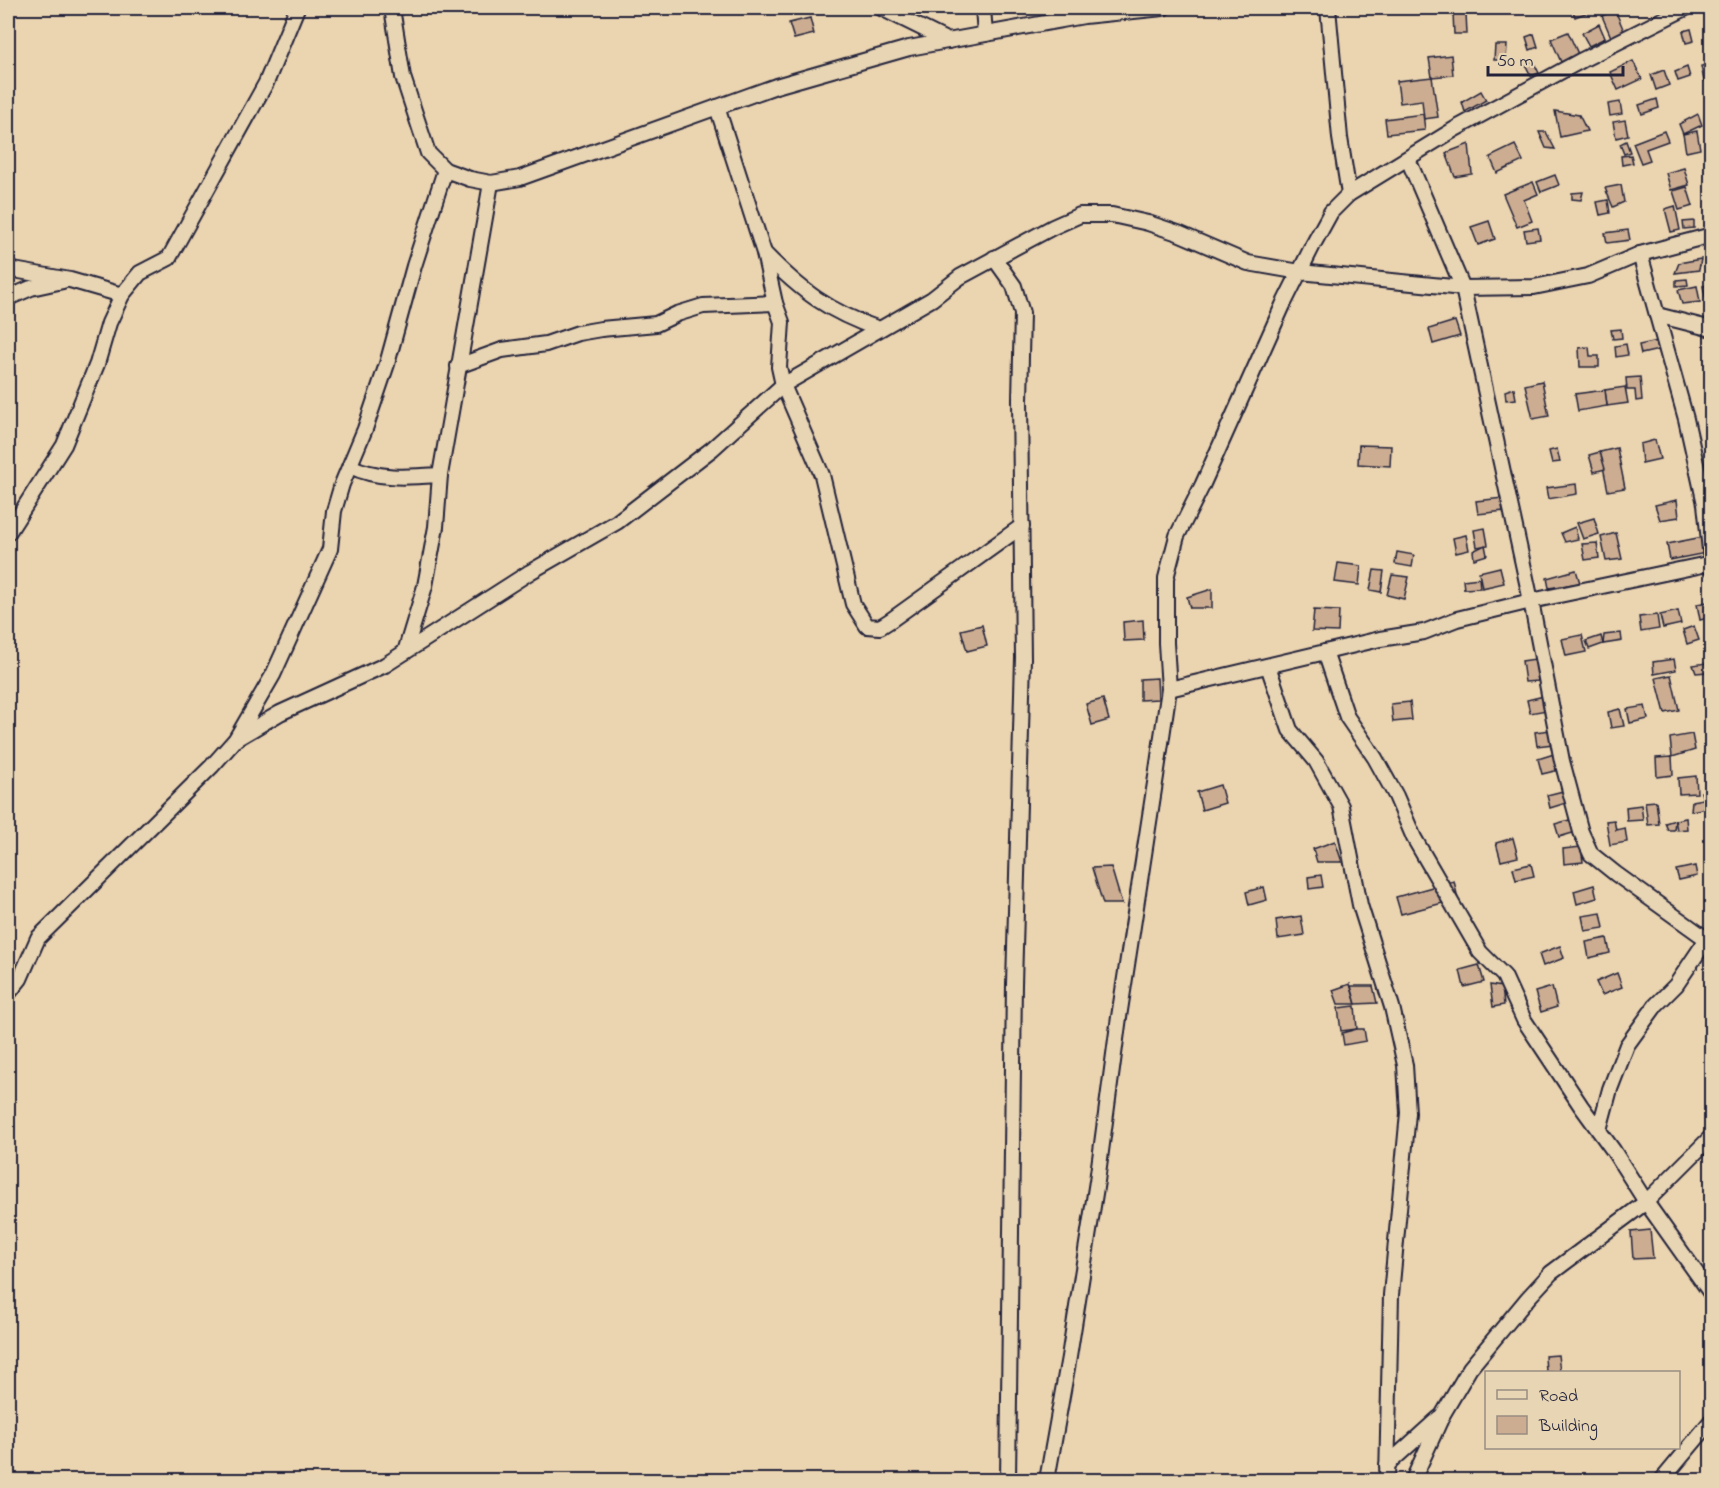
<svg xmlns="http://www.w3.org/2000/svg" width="1719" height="1488" viewBox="0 0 1719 1488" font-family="'Indie Flower',sans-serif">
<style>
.building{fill:#ccad91;stroke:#22223b;stroke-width:1.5}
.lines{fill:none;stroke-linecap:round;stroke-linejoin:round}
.street-casing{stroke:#22223b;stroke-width:18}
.street{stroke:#e8d5b3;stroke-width:14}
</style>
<rect width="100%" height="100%" fill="#ebd4b0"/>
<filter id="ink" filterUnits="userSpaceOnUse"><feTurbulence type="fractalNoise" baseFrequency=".0167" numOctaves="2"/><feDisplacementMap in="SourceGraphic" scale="12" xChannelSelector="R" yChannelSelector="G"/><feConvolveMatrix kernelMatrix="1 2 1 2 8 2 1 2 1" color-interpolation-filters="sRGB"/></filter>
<g filter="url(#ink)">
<g class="building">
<path d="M1572,8H1590L1591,11L1575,17Z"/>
<path d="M1615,10L1624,31L1611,37L1602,16Z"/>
<path d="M1453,13H1466L1467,34H1454Z"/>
<path d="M810,18L814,34L794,39L789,23Z"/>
<path d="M1599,24L1605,38L1589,46L1582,33Z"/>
<path d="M1691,29L1694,41L1686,43L1683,31Z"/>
<path d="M1568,32L1578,54L1561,62L1551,39Z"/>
<path d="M1534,34L1538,47L1530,50L1526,37Z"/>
<path d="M1495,45H1507L1506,60H1494Z"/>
<path d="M1451,55L1453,75L1432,77L1429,58Z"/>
<path d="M1533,61L1539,73L1531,76L1525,64Z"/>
<path d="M1633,61L1642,79L1618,90L1610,72Z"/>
<path d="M1712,64V80L1704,81L1701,66Z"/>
<path d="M1687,67L1690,77L1678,81L1675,72Z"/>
<path d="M1664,70L1669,85L1656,90L1651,75Z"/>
<path d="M1432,77L1438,117L1424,119L1422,100L1400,103L1397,81Z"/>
<path d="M1481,91L1486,100L1465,112L1462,102Z"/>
<path d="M1657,99L1659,108L1642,114L1639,105Z"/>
<path d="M1620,102L1622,114L1610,116L1608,104Z"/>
<path d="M1555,111L1579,115L1587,131L1560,137Z"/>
<path d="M1423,114L1425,130L1387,134L1385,119Z"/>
<path d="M1698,114L1702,125L1683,134L1679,124Z"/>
<path d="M1625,120L1628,135L1616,138L1613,122Z"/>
<path d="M1664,131L1668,141L1646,149L1650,160L1641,163L1633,143Z"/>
<path d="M1697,131L1700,149L1686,152L1683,134Z"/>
<path d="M1539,132H1546L1555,149L1546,148Z"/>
<path d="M1626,141L1630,152L1624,154L1620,144Z"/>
<path d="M1469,144L1472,174L1455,177L1446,153Z"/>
<path d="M1515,145L1523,161L1497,173L1490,157Z"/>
<path d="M1631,155L1633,163L1622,165L1621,156Z"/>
<path d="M1684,168L1689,185L1671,190L1666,173Z"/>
<path d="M1555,175L1559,185L1541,192L1537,182Z"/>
<path d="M1533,182L1538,194L1524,200L1532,221L1517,227L1503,194Z"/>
<path d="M1621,185L1624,202L1613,207L1605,188Z"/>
<path d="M1687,187L1693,206L1679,210L1673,191Z"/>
<path d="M1583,192L1581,200L1572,199V193Z"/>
<path d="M1608,200L1610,213L1600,215L1597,202Z"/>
<path d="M1675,206L1680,230L1671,232L1665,209Z"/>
<path d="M1489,221L1495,239L1478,245L1471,227Z"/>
<path d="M1694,221V228L1684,229L1683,222Z"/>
<path d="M1538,228L1540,239L1526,241L1524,230Z"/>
<path d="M1628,230L1630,240L1607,243L1605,233Z"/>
<path d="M1701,259L1699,270L1675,273L1679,263Z"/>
<path d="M1687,279L1688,285L1676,286V280Z"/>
<path d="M1712,285V300L1706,301L1703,286Z"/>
<path d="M1697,286L1700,302L1682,304L1678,290Z"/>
<path d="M1455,321L1460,336L1433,344L1429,329Z"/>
<path d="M1621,329L1622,338L1613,339L1611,330Z"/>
<path d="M1658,341L1659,350L1641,354L1639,345Z"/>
<path d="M1626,344L1628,355L1616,357L1615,346Z"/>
<path d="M1589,347L1590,356H1599V367H1580L1579,348Z"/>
<path d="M1640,377L1642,400L1636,401L1635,390H1627L1626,378Z"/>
<path d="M1542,381L1549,416L1533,419L1525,385Z"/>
<path d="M1625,387L1628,403L1607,406L1605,390Z"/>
<path d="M1514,388L1516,399L1506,400L1505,391Z"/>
<path d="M1605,390L1607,406L1578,411L1575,394Z"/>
<path d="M1655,440L1660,459L1642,463L1640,444Z"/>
<path d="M1359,445L1391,446L1390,466L1358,464Z"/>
<path d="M1617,448L1625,488L1608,491L1600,452Z"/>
<path d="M1557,449L1560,462L1552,463L1549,451Z"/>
<path d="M1600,452L1605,469L1594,472L1589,455Z"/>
<path d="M1576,484L1577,494L1548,499L1546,488Z"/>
<path d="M1503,498L1504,511L1478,514L1476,501Z"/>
<path d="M1677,500L1679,517L1660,520L1655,505Z"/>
<path d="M1594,518L1599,534L1583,539L1577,523Z"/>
<path d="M1575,527L1578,539L1565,542L1561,533Z"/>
<path d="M1485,528L1488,545L1477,547L1474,530Z"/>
<path d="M1616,533L1622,559L1606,561L1601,537Z"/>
<path d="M1466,535L1469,550L1456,553L1453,538Z"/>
<path d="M1703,537L1706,553L1670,560L1667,544Z"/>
<path d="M1597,543L1599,558L1585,560L1582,544Z"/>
<path d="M1485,545L1487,555L1474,559L1473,551Z"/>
<path d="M1397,552L1414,555L1412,567L1395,564Z"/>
<path d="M1338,563L1361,566L1359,585L1335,582Z"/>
<path d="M1500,567L1504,583L1482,588L1479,572Z"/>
<path d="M1374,570L1384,571L1381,592L1370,590Z"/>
<path d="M1576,570L1580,583L1549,588L1547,578Z"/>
<path d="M1392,575L1409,577L1404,599L1387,595Z"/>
<path d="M1479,578L1480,588L1464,589L1463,580Z"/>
<path d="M1212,589V608H1190L1187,597Z"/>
<path d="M1712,601V617L1700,620L1697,604Z"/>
<path d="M1314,610L1339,611L1338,632L1312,631Z"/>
<path d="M1678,611L1681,624L1663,628L1660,615Z"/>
<path d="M1657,615L1659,629L1641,632L1639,617Z"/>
<path d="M1143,620L1144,640L1124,641L1123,622Z"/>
<path d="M982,625L987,646L967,651L961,630Z"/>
<path d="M1694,626L1699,640L1687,644L1683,630Z"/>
<path d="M1621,633L1622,641L1603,644L1604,635Z"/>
<path d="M1582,635L1586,652L1566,656L1562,639Z"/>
<path d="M1601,636L1603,644L1589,649L1586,641Z"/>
<path d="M1535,659L1538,681L1525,682L1522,661Z"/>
<path d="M1674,659L1676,670L1654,674L1653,662Z"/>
<path d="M1706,663L1707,672L1696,673L1693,665Z"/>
<path d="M1671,675L1679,710L1665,713L1656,678Z"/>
<path d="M1157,678L1158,699L1140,700V679Z"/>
<path d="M1544,696L1547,710L1530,713L1527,700Z"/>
<path d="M1103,699L1109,720L1092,725L1086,704Z"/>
<path d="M1410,702L1412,720L1393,722L1391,704Z"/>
<path d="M1645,706L1648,719L1630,723L1627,709Z"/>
<path d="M1620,709L1624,726L1611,728L1608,712Z"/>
<path d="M1551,730L1553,744L1537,746L1535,732Z"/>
<path d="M1692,734L1695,750L1672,757L1670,738Z"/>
<path d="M1554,754L1559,770L1542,774L1538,759Z"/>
<path d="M1672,757L1673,775L1657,777L1656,758Z"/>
<path d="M1696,776L1697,793L1679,794L1678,778Z"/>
<path d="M1220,785L1225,803L1202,810L1197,792Z"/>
<path d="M1711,790L1712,807L1691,811L1692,801L1703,799L1701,792Z"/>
<path d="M1563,791L1566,803L1550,808L1547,795Z"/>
<path d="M1656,801L1659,824L1648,825L1645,802Z"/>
<path d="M1641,805L1643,820L1627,821L1626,807Z"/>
<path d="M1686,818L1687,829L1677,830L1675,820Z"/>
<path d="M1573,819L1576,832L1559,837L1555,824Z"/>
<path d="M1614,820L1616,830L1625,828L1627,842L1610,845L1606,821Z"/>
<path d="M1675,820L1674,830H1668L1665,823Z"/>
<path d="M1513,838L1518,857L1501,861L1496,843Z"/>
<path d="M1335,841L1342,862H1317L1313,849Z"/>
<path d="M1581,847L1583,862L1564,864L1563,849Z"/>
<path d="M1531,864L1534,876L1516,880L1513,868Z"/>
<path d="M1695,866L1697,876L1679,880L1676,870Z"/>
<path d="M1111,867L1122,904H1103L1092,868Z"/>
<path d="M1321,875L1323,887L1309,889L1308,877Z"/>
<path d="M1454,881L1458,899L1401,914L1396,897Z"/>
<path d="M1594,885L1597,898L1577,904L1574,891Z"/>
<path d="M1264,887L1267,900L1249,905L1246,892Z"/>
<path d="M1601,913L1604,928L1585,931L1582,916Z"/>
<path d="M1301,916L1304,935L1278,939L1276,920Z"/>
<path d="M1607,938L1610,953L1589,958L1586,942Z"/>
<path d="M1560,946L1564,958L1543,966L1539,954Z"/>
<path d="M1479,965L1484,982L1464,987L1460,970Z"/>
<path d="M1617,973L1622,987L1602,995L1596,982Z"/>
<path d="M1350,984L1356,1004H1338L1333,990Z"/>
<path d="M1490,985L1502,987L1504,1005L1493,1007Z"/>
<path d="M1351,986H1373L1377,1003L1356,1004Z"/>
<path d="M1552,987L1557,1007L1541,1012L1535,992Z"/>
<path d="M1355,1006L1357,1029L1341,1031L1338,1008Z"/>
<path d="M1357,1029H1364L1366,1041L1344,1045L1342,1033Z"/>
<path d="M1650,1230L1653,1258L1633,1259L1631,1232Z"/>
<path d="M1558,1355L1560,1372H1546L1545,1356Z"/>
</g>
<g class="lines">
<defs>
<g id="street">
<path d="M392,8L403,77L428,153L445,170L470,179L491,183L520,178L776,86L909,48L1084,16L1163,8"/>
<path d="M881,8L948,41"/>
<path d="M983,8L985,34"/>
<path d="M1328,8L1340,138L1349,194"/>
<path d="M717,107L764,253L775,303L782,322L779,367L783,385L822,475L853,604L867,626L880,627L891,620L1022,526"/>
<path d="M1408,159L1463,288L1531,601L1562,761L1581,832L1591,854L1616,874L1712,943"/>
<path d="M764,253C801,291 829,312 879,329"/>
<path d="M1640,254L1686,419L1705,504L1712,569"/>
<path d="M994,258L1014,286L1022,313L1020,400L1023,658L1014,984L1008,1480"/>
<path d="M8,269L70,280L122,295"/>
<path d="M8,298L31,288L63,281"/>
<path d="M1657,315L1712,329"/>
<path d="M458,366L502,350L546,344L578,333L601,329L656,324L677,314L703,306L775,303"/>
<path d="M350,466C378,480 410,477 440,475"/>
<path d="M8,533L64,445L97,364L109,323L122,295L140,273L169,258L266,83L297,8"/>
<path d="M405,652L425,586L436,527L440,475L491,183"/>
<path d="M1325,652L1347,717L1375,758L1396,796L1414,838L1480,952L1504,976L1524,1020L1581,1106L1613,1150L1646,1202L1712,1295"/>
<path d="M1268,666L1290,730L1316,761L1341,806L1360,905L1392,1007L1405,1065L1408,1113L1391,1295L1387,1480"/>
<path d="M1169,689L1380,639L1424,632L1457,619L1531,601L1712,563"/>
<path d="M237,737L273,675L330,549L334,511L342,484L365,429L387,364L414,266L445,170"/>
<path d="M8,994L20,979L38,938L212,766L236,739L280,713L385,665L530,572L617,522L712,449L783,385L932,299L960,277L1053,227L1080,215H1112L1148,223L1178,233L1248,263L1300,272L1463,288L1534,287L1588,276L1640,254L1712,235"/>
<path d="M1599,1130L1610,1089L1627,1045L1656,1005L1676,985L1707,939"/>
<path d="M1387,1465L1439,1418"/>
<path d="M1047,1480L1069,1357L1097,1181L1119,1017L1157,770L1169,689L1166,643V578L1177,536L1202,486L1283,305L1314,243L1331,212L1349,194L1455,129L1582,60L1686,8"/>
<path d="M1413,1480L1443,1414L1470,1368L1528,1298L1551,1273L1646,1202L1712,1136"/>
<path d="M1662,1480L1712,1420"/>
</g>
</defs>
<use href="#street" class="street-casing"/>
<use href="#street" class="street"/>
</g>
</g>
<rect width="1719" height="1488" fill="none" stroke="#e8d5b3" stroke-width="30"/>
<rect x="15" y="15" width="1689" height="1458" fill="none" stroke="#22223b" stroke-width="2" filter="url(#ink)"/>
<rect x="1485" y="1371" width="195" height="78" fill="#e8d5b3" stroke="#998d83" stroke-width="1.5"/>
<rect x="1497" y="1390" width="30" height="9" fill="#e8d5b3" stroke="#998d83" stroke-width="1.5"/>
<text x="1539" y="1401" font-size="18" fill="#22223b">Road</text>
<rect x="1497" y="1416" width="30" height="18" fill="#ccad91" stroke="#998d83" stroke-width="1.5"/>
<text x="1539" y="1431" font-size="18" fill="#22223b">Building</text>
<path d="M1488 66v9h135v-9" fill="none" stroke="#22223b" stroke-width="3"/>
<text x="1497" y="66" font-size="18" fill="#22223b" stroke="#e8d5b3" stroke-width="4.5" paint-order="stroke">50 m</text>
</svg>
